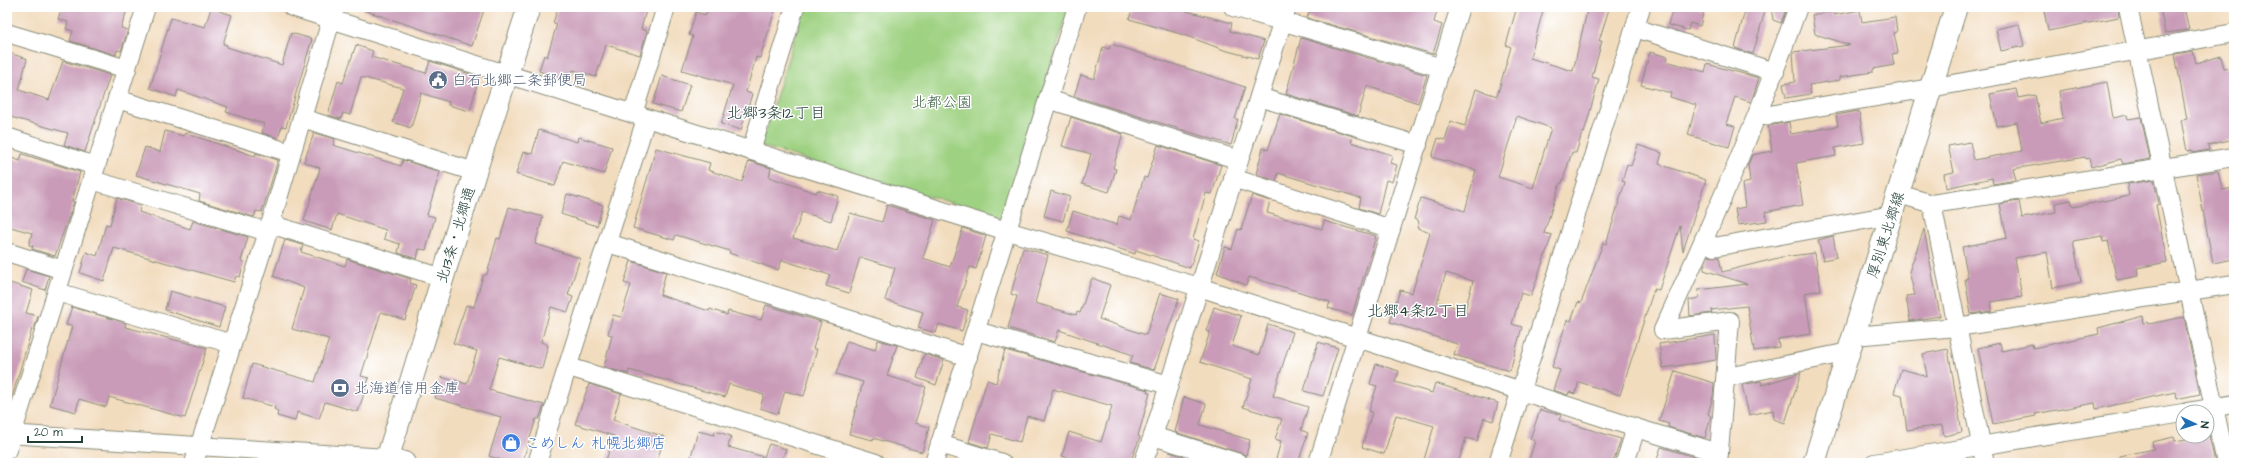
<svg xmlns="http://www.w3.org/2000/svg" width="2241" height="470" viewBox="0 0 2241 470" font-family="'Architects Daughter','Klee One',sans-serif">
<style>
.green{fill:#9ed181;stroke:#5e875a}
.building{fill:#c99bb8;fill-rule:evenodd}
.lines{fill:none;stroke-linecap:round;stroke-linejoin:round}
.minor-casing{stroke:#888c79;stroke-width:20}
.tertiary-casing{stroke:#888c79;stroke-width:24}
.secondary-casing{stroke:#888c79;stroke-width:24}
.primary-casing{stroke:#888c79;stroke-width:24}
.minor{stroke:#fff;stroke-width:18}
.tertiary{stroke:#fff;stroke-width:22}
.secondary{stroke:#fff;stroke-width:22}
.primary{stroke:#fff;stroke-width:22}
.labels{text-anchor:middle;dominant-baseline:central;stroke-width:3;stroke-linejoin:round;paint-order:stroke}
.service-label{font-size:15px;fill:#4e5e75;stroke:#fff;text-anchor:start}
.park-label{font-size:15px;fill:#3f6247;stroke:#fff}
.street-label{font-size:15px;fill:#1f3d34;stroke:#fff}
.shop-label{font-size:15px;fill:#366cbe;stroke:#fff;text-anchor:start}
.neighbourhood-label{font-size:16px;fill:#1f3d34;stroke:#fff}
</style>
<rect width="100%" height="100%" fill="#fff"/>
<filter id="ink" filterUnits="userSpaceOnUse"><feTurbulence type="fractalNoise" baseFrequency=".025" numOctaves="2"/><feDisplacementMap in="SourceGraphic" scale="8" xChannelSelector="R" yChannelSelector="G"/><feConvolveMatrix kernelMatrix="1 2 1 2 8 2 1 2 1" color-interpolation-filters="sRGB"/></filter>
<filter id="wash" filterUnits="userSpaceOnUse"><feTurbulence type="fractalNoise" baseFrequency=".012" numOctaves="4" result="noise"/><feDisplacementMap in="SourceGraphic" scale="16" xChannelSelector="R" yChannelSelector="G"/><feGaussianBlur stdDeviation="0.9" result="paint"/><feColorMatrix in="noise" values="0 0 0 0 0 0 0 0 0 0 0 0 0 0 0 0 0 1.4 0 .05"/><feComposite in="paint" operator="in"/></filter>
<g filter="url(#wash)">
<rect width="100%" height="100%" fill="#f2dcbe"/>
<path class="green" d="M804,7H1069L1005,219L761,146Z"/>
<g id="blocks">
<g class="building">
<path d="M62,7H128L121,28L128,30L121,51L117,50L116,55L70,41L73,31L66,29L68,22L58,19Z"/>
<path d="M364,7H485L472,46L363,10Z"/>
<path d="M558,7H647L641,29L647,31L640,55L606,45L596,77L573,70L570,81L539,71L544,55L547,57L557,24L553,23Z"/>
<path d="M708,7H776L760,58L756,57L746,92L752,94L741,130L721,124L733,85L682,70L693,36L689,35L696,12L706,15Z"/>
<path d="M1133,7H1172L1232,23L1230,31L1264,41L1258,59L1224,50L1184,35L1129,19Z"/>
<path d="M1311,7H1438L1434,22L1442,25L1433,54L1307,18Z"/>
<path d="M1517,7H1544L1530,58L1573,71L1588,7L1609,9L1599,41H1602L1592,77L1599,79L1584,133H1582L1576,153L1572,152L1562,183H1560L1544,233L1552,235L1531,296L1521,293L1512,324L1522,327L1510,371L1454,355L1457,344L1390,322L1400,290L1412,293L1430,233L1417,228L1419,221L1414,219L1421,198L1465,211L1476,170L1432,157L1438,138L1445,140L1451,121L1465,126L1476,89L1497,96L1511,47L1506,45ZM1517,116L1551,128L1533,188L1498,177ZM1446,273L1473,281L1465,310L1437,302Z"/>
<path d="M1673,7H1693L1704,10L1700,26L1690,23L1688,30L1668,25Z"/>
<path d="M1746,7H1766L1753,54L1735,48Z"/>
<path d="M1771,7H1787L1781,23L1773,20Z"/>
<path d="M2065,7H2118L2119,17L2048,31L2044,11Z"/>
<path d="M2160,7H2184L2189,30L2165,33Z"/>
<path d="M211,8L232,15L223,44L227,45V47L282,65L291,33L312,39L286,127L282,126L278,138L262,133L264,124L226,112L228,107L178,90L176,97L150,88L171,18L205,27Z"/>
<path d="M1860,10L1862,22L1895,17L1897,32L1894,33L1898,53L1892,54L1894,65L1873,69V72L1840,77V80L1809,85L1811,94L1786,98L1783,84L1795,82L1793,52L1850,45L1815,34L1812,15L1833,11L1834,15Z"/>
<path d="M2019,24L2024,46L2001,51L1996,29Z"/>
<path d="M1301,38L1427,75L1418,103L1367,86L1358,116L1286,94Z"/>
<path d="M1111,44L1245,87L1235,119H1238L1231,145L1074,96L1081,75L1094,79L1103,47L1109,49Z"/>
<path d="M356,45L373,51L371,57L426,73L430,61L479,77L470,111L448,105L449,102L421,93L411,128L393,122L403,88L361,77L350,115L343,113L341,119L328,115L338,81L343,83Z"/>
<path d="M2193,51L2196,63L2221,56L2224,68L2231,67L2234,78V139L2208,145L2209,150L2192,153V150L2187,151L2181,120L2187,119L2175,54Z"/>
<path d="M7,52L27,59L19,90L49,100L63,61L110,75L85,152L64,145L68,133L7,116Z"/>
<path d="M1650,52L1668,57L1666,61L1705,72L1707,64L1759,78L1751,102L1735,97L1726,124L1735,126L1729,147L1688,135L1696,105L1670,97L1671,93L1641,85Z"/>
<path d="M662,76L690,85L681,112L653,104Z"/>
<path d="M2107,82L2113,118L2127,115L2128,119L2141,117L2150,159L2123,164L2121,159L2091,167L2089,158L2086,159L2085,157L2013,169L2016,180L1993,184L1992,178L1946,188L1944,174L1954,172L1948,146L1970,142L1974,160L2022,151L2017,122L1997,126L1990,94L2016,89L2018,98L2035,95L2041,123L2063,118L2059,91Z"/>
<path d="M1859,111L1864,143L1835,148L1836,156L1796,163L1803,205L1765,212L1767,221L1738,225L1735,209L1745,207L1742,184L1750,182L1748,165L1752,155L1772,151L1768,126L1789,122L1791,134L1838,126L1836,115Z"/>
<path d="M1280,114L1353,136L1351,142L1392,155L1390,163L1397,165L1392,182L1386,180L1378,214L1359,208L1361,198L1278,173L1276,181L1256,174L1263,148L1268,150Z"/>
<path d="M1071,117L1123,134L1113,168L1116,169L1109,192L1082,184L1091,154L1062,146Z"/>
<path d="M539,130L577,142L578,137L612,147L604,174L563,161L555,186L516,174L523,152L532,154Z"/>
<path d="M165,131L184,136L185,133L255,156L256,153L278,160L262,212L256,211L254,217L199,201L200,194L136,175L145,147L160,152Z"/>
<path d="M314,133L335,139L333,145L401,166L403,160L440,172L427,215L435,217L426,250L419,249L417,259L398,253L400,244L384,239L386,230L337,214L332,230L304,221L320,168L304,162Z"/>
<path d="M1158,145L1221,165L1212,194L1206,193L1193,239L1199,241L1190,268L1136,250L1135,254L1067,231L1073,211L1117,225L1119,216L1131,220L1144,177L1147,178Z"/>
<path d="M1638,145L1662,153L1659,164L1706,180L1683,251L1680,226L1659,290L1654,289L1620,395L1579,382L1575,394L1569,392L1568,395L1553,390L1560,370L1552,367L1567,320L1571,321L1578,302L1581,303L1603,243L1606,244L1625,182L1622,181L1627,164L1631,166Z"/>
<path d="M656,148L710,163L708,170L742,182L749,161L771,168L769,177L816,193L817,190L838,196L831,221L802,212L793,238L837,251L850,213L882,222L887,205L935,220L923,258L950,267L963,228L986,236L976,269L970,267L957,307L968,310L962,331L939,324L936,333L918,328L923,312L885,300L895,268L860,257L849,293L826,286L830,275L782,260L778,270L729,253L730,251L676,235L674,240L633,228Z"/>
<path d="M22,154L80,172L72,201L74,202L55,256L32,249L33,246L29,245L32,233L7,226V175L12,158L20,161Z"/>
<path d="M2218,171L2222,190L2234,188V259L2213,263L2196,174Z"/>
<path d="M2154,180L2159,204L2156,205L2167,262L2137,268L2138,276L2117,280L2108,241L2103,242L2102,236L2073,241L2081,282L2053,288L2047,252L2015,258L2022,297L1991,302L1992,311L1971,314L1965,279L1968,278L1962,247L2007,238L2000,204L2019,201L2022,218L2056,212L2055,203L2071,200L2073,207L2129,196L2127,184Z"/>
<path d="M1051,191L1070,197L1063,221L1044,216Z"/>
<path d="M567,194L603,205L597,226L561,214Z"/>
<path d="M1252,195L1270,201L1267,213L1322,229L1324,221L1376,236L1352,315L1328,308L1330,302L1297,291L1249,277L1246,285L1217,273L1225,247L1232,249L1238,229L1241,230Z"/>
<path d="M117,198L140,205L139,212L190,229L193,221L248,237L241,261L244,262L240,277L236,276L234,282L114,248L104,281L80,273L86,252L97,256L106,224L110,225Z"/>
<path d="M509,207L543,217L535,244L580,258L568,295L573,297L568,312L551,307L541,342L548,345L542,369L499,357L489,390L544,405L539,419H536L522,463H511L489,456L501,417L435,398L441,377L467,384L477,351L453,343L466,305L474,307L483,276L487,274L497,238L500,239Z"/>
<path d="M1924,229L1940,316L1910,321L1906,296L1915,295L1909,272Z"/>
<path d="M1833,236L1837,257L1823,260L1818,240Z"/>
<path d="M285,240L303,245L301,252L345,266L347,259L411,279L410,283L416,285L405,320L381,312L361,376L369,378L358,412L325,402L319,419L297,412L295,421L277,416L278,411L274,409L275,407L243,398L252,364L315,382L329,339L292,329L304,288L273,276Z"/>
<path d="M1023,248L1048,255L1035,303L1076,315L1077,312L1080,313L1092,278L1110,285L1099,319L1146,335L1160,293L1179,299L1154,370L1130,363L1133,355L1059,330L1055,342L1008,328L1017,296L1011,294Z"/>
<path d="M1815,253L1821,290L1805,293L1811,334L1778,339L1779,347L1754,351L1747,306L1711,310L1712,313L1690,316L1689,300L1699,298L1698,290L1747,284L1704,270V266L1708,256L1719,257L1722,272L1782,257Z"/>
<path d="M631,261L666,272L660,295L709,311L710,309L727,315L728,311L761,320L766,305L821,322L813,349H817L804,396L785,391L778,414L760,408L764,395L729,384L725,397L629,370L628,374L604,367L612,335L608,334L613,315L621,317L631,285L624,283Z"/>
<path d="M26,269L49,276L45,290L22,282Z"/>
<path d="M10,283L33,290L26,313L38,316L34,330L32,329L11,400H7V292Z"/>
<path d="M170,291L225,307L219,327L165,310Z"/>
<path d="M72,307L126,323L125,327L207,348L185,418L109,397L106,407L79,399L76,412L50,405L72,326L66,325Z"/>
<path d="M1214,307L1241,316L1232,346L1259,355L1268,324L1293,332L1273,396L1308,407L1301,430L1308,433L1298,463H1275L1281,441L1275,439L1282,419L1243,407L1252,379L1200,362L1210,332L1206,331Z"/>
<path d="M2143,316L2144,323L2148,322L2149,324L2184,317L2200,394L2176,399L2175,392L2096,409L2095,403L2035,414L2036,416L1993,424L1978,348L2000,343L2002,351L2032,344L2033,348L2099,334L2098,328Z"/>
<path d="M1715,335L1716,360L1663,368L1659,344Z"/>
<path d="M878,340L897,345L887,376L926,387L915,423L929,427L922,452L873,438V440L849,434L863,382L836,374L847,341L875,350Z"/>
<path d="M1318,342L1338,348L1323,396L1304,391Z"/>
<path d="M1948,349L1962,432L1944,436L1942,425L1907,430L1902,395L1894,393L1901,369L1927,376L1923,354Z"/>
<path d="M1005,350L1148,390L1147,392L1150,393L1138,436L1140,437L1130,463H1086L1062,456L1069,432L1101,442L1112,406L1053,389L1044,421L1027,416L1020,442L992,434L988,448L969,442L987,380L996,383Z"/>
<path d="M924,354L944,360L936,385L917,378Z"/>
<path d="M1376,364L1399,371L1395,382L1432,393L1435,383L1498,403L1493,421L1484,418L1477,441L1466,438L1458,463H1423L1434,426L1396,415L1384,454L1362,447L1372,412L1369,411L1377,386L1370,384Z"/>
<path d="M1675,371L1714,383L1713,397L1708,414L1711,416L1705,438L1668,427L1669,424L1659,421Z"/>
<path d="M1801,373L1785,423L1774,419L1773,410L1749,415L1742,385L1761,381L1762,385Z"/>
<path d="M589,384L621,394L613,420L665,437L656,463H605L614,436L575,424Z"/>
<path d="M1184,397L1206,404L1200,425L1250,440L1246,455L1175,432Z"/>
<path d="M1540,410L1561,415L1559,420L1621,439L1613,463H1528L1535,441L1530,439Z"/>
<path d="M698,431L714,435L715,431L731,436L728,447L764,457L769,444L786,449L781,463H689Z"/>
<path d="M2209,435L2215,463H2120V456L2154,449L2152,442L2174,437L2175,441Z"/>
<path d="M1661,447L1698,458L1697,463H1656Z"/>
<path d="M1169,452L1186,457L1184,463H1166Z"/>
</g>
</g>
</g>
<g filter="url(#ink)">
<use href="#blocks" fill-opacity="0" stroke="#888c79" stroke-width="1"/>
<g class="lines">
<defs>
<g id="minor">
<path d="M292,7L1007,231L1199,287L1636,428L1719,453"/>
<path d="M1233,7L1442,68"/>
<path d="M2128,7L2226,463"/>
<path d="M1635,28L1775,72"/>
<path d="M7,33L127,69"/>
<path d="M1259,97L1418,145"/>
<path d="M117,99L291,153"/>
<path d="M1048,99L1239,160"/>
<path d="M633,114L666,7"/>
<path d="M1758,117L1930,88L2234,33"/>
<path d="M302,118L475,172"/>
<path d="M7,137L95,166"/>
<path d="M751,151L795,7"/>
<path d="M1233,178L1391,229"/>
<path d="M92,180L268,232"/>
<path d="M1899,194L1932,204L1985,463"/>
<path d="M1932,204L2234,157"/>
<path d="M270,224L443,278"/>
<path d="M1704,239L1714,247L1892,215"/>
<path d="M608,243L968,357"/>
<path d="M7,252L63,270"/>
<path d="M57,292L232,344"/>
<path d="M976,331L1169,385"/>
<path d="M1854,336L1957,327L2234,284"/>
<path d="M569,367L876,463"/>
<path d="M1727,377L1849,352"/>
<path d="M2187,412L2234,404"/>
<path d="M7,434L387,458"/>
<path d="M1153,436L1239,463"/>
<path d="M940,444L1002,463"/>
<path d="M7,450L146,7"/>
<path d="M194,463L268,232L335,7"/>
<path d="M537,463L646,119"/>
<path d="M934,463L1077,7"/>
<path d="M1143,463L1153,436L1287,7"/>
<path d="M1318,463L1460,7"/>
<path d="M1498,463L1641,7"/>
<path d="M1625,463L1636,428"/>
<path d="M1718,463L1730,321L1663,330C1712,223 1759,117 1798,7"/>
<path d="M1874,463L2183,413"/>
</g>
<path id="tertiary" d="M387,458L404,463"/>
<path id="secondary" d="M386,463L475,172L529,7"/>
<path id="primary" d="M1814,463L1956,7"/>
</defs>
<use href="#minor" class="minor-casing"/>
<use href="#tertiary" class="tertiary-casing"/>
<use href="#secondary" class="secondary-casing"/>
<use href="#primary" class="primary-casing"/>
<use href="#minor" class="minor"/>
<use href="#tertiary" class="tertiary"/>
<use href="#secondary" class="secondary"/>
<use href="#primary" class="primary"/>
</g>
</g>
<defs>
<symbol id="civic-disc" viewBox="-11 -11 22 22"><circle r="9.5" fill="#5c6f8a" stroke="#fff"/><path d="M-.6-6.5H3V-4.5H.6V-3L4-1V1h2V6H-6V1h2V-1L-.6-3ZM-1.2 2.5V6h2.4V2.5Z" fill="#fff"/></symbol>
<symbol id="bank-disc" viewBox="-11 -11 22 22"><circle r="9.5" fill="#5c6f8a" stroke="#fff"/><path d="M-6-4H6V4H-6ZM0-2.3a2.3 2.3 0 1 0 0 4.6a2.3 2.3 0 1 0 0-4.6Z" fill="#fff"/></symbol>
<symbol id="shop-disc" viewBox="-11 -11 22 22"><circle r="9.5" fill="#3f7fe0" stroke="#fff"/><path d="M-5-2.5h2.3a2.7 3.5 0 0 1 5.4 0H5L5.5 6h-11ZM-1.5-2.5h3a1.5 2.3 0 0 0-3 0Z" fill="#fff"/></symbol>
</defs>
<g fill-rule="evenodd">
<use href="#civic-disc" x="427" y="69" width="22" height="22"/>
<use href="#bank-disc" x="329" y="377" width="22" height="22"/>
<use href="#shop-disc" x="500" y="432" width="22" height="22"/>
</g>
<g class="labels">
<g class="service-label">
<text x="452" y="80">白石北郷二条郵便局</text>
<text x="354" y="388">北海道信用金庫</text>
</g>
<g class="park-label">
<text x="942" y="102">北都公園</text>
</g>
<g class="street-label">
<text transform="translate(456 235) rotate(-73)">北13条・北郷通</text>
<text transform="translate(1886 235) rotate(-72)">厚別東北郷線</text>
</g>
<g class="shop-label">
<text x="525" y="443">こめしん 札幌北郷店</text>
</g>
<g class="neighbourhood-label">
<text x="776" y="113">北郷3条12丁目</text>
<text x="1418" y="311">北郷4条12丁目</text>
</g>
</g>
<rect width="2241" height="470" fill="none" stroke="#fff" stroke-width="24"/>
<g transform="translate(2195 424) rotate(94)"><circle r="19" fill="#ffffff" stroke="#a5b1ae"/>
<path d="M0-3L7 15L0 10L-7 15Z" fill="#1f6fb2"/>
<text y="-6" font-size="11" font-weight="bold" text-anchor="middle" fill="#1f3d34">N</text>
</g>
<path d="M28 436v6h54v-6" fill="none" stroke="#1f3d34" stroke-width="2"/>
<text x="34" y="436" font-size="12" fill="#1f3d34" stroke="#ffffff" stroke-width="3" paint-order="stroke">20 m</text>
</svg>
